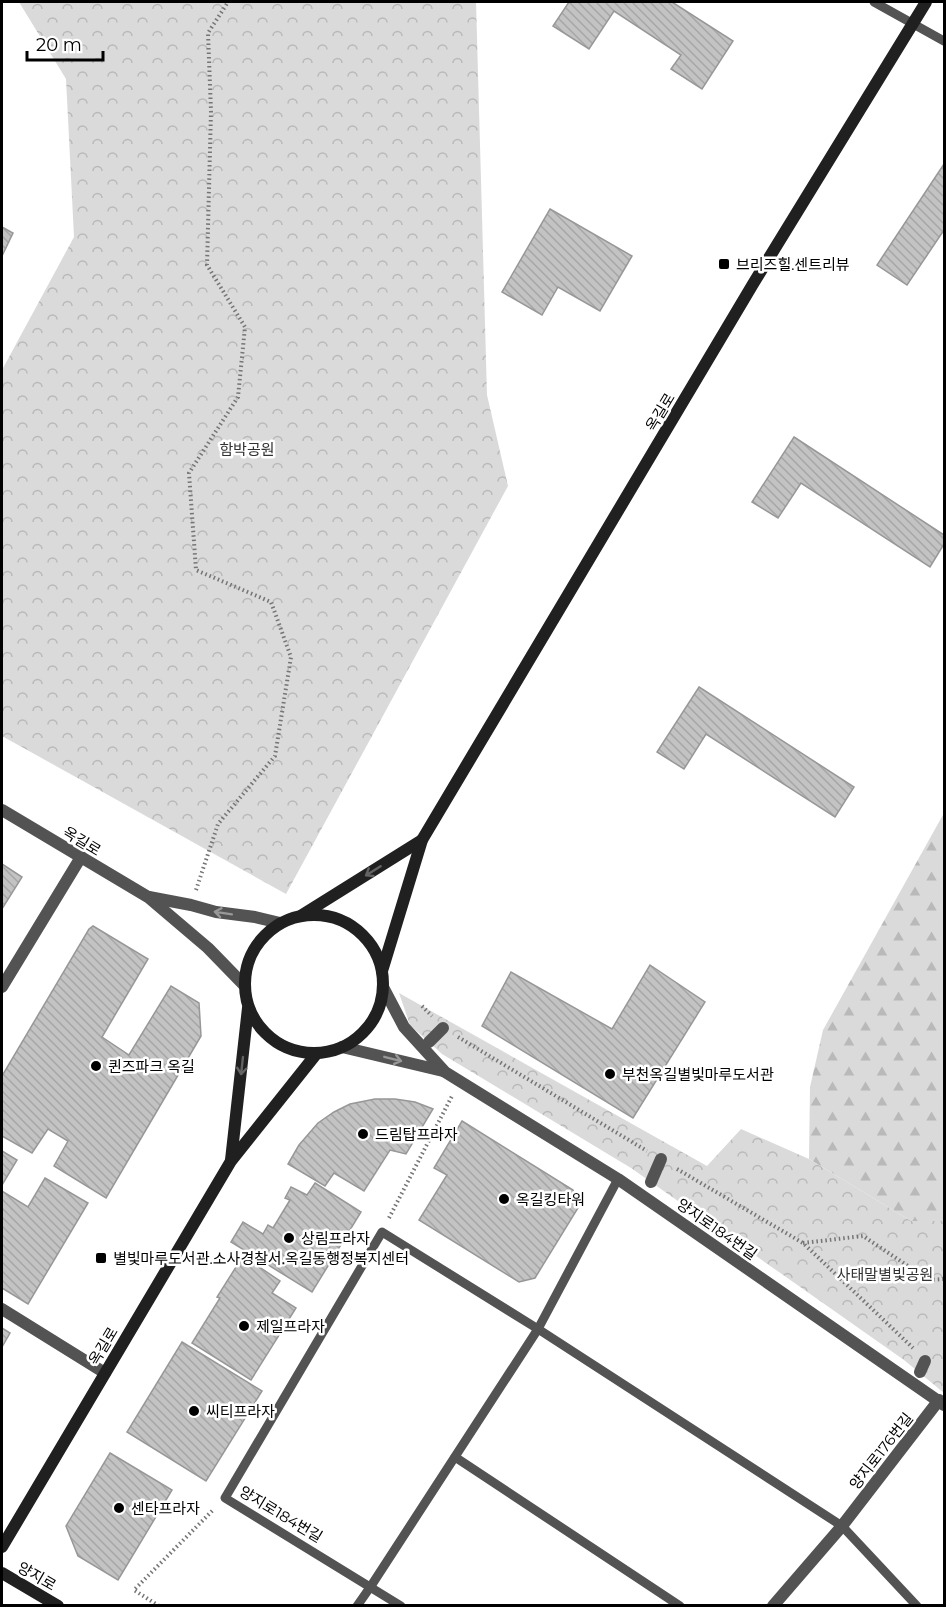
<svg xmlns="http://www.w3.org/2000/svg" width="946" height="1607" viewBox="0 0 946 1607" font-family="Montserrat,'Noto Sans KR',sans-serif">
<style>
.forest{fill:url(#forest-firs)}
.park{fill:url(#park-crowns)}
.building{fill:url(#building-back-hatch);stroke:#979797;stroke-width:1.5}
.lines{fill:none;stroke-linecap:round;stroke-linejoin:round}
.path{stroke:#757575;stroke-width:4;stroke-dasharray:1.5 3;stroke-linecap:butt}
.lane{stroke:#535353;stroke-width:9}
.street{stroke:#535353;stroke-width:12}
.secondary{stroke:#202020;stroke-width:12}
.oneway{stroke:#636363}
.oneway2{stroke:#989898}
.poi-dot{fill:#000;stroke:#fff;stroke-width:2}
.labels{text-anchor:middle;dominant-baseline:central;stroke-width:5;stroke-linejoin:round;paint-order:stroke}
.poi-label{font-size:15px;fill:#000;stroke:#fff;text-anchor:start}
.street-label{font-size:15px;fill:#000;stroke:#fff}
.park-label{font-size:15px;fill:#313131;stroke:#fff}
</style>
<defs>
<pattern id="forest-firs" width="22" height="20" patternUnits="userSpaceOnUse" patternTransform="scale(1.5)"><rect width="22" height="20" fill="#dadada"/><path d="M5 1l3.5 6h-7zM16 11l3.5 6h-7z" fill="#b9b9b9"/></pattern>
<pattern id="park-crowns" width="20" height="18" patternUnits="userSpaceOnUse" patternTransform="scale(1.5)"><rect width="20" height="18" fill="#dadada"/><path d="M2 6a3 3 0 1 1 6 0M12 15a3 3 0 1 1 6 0" fill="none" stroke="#b9b9b9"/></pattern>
<pattern id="building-back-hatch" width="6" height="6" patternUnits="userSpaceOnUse" patternTransform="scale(1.5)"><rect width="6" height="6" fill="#c3c3c3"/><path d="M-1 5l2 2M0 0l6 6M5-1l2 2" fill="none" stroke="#a6a6a6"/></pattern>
</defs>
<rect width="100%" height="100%" fill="#fff"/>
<path class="forest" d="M944,813V1221H911L809,1159L810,1087L823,1030Z"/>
<g class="park">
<path d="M19,2H476L487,395L508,486L286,894L2,736V370L74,237L66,79Z"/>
<path d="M399,993L707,1166L741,1129L809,1159L911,1221H944V1393L904,1360L631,1168L442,1054L410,1025Z"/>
</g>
<g class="building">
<path d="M569,2H672L733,41L702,89L671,69L681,55L614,11L589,49L553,26Z"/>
<path d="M944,164V230L907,285L877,265Z"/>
<path d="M550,209L632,256L600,311L558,287L542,315L502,292Z"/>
<path d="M2,227L13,233L2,256Z"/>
<path d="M794,437L944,535V544L930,567L801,483L778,518L752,502Z"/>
<path d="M699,687L854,787L835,817L706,734L684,769L657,752Z"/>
<path d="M2,864L22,877L2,909Z"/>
<path d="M93,926L148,959L102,1037L129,1055L171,986L199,1003L201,1036L106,1198L54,1166L68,1141L48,1129L32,1153L2,1136V1076L89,929Z"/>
<path d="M650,965L705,1002L633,1118L482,1026L511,972L612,1029Z"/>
<path d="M375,1099H395L415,1102L433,1109L406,1154L390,1150L364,1191L334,1173L325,1186L288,1164L299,1145L318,1123L334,1112L350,1104Z"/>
<path d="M462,1121L573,1190L578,1208L535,1278L519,1282L419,1220L447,1175L434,1168Z"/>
<path d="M2,1151L17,1160L2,1185Z"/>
<path d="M45,1178L88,1203L28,1304L2,1288V1191L28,1207Z"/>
<path d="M315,1183L361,1212L312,1292L231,1242L243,1222L263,1234L268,1225L273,1228L290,1200L285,1198L291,1187L307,1195Z"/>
<path d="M243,1256L280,1281L272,1293L296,1308L251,1380L192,1343L220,1298L217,1297Z"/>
<path d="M2,1328L10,1333L2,1347Z"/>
<path d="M182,1342L262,1391L206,1481L127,1432Z"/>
<path d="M110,1453L172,1490L118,1580L78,1556L66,1526Z"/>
</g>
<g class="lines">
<g class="path">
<path d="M196,890L218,824L275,756L291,657L271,602L196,570L189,473L238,397L245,327L207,265L211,111L208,33L228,2"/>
<path d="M422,1006L432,1016"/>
<path d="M458,1037L647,1151"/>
<path d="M677,1169L803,1243L913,1348"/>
<path d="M389,1218L452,1096"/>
<path d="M803,1243L863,1236L929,1280L944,1279"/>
<path d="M159,1606L134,1590L214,1509"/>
</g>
<g class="lane">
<path d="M874,2L944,41"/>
<path d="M455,1457L680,1606"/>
<path d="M357,1606L371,1586L538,1329L618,1179"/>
<path d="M401,1606L225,1498L382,1232L538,1329L842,1526L917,1606"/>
</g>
<g class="street">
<path d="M2,810L148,897L208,948L244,985"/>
<path d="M149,897L191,905L216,912L255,917L280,923"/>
<path d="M2,987L81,857"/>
<path d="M383,987L404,1027L445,1072L618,1179L944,1405"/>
<path d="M429,1042L443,1028"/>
<path d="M342,1047L443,1071"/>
<path d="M651,1182L661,1159"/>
<path d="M2,1309L105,1373"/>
<path d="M920,1372L925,1361"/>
<path d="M773,1606L842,1526L939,1400"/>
</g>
<g class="secondary">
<circle cx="314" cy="984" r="69"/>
<path d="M302,915L422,840"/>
<path d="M382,971L422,840L753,284L926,2"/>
<path d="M231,1160L248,1008"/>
<path d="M2,1547L231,1161L317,1053"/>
<path d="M2,1573L58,1606"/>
</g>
</g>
<defs><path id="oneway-shaft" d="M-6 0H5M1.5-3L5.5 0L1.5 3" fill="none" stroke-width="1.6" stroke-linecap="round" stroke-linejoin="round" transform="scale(1.5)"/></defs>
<g class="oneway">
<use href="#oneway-shaft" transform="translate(373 871) rotate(148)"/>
<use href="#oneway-shaft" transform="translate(242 1066) rotate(96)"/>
</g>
<g class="oneway2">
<use href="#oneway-shaft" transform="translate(223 913) rotate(-171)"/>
<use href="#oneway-shaft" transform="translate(393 1059) rotate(14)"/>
</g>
<g class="poi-dot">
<rect x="718" y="258" width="12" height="12" rx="3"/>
<circle cx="96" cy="1066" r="6"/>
<circle cx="610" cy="1074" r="6"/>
<circle cx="363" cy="1134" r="6"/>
<circle cx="504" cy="1199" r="6"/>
<circle cx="289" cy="1238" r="6"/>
<rect x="95" y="1252" width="12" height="12" rx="3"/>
<circle cx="244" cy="1326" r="6"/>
<circle cx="194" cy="1411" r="6"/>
<circle cx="119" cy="1508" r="6"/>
</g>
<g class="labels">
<g class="poi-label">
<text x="736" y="264">브리즈힐.센트리뷰</text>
<text x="108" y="1066">퀸즈파크 옥길</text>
<text x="622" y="1074">부천옥길별빛마루도서관</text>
<text x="375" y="1134">드림탑프라자</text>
<text x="516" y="1199">옥길킹타워</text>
<text x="301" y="1238">상림프라자</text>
<text x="113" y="1258">별빛마루도서관.소사경찰서.옥길동행정복지센터</text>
<text x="256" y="1326">제일프라자</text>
<text x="206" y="1411">씨티프라자</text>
<text x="131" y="1508">센타프라자</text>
</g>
<g class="street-label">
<text transform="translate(660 412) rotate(-59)">옥길로</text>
<text transform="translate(82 841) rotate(31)">옥길로</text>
<text transform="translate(717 1229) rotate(35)">양지로184번길</text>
<text transform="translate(103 1346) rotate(-59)">옥길로</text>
<text transform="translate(881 1451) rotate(-52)">양지로176번길</text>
<text transform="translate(281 1514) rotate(31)">양지로184번길</text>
<text transform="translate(37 1576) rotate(30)">양지로</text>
</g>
<g class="park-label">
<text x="247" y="449">함박공원</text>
<text x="885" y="1274">사태말별빛공원</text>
</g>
</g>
<rect width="946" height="1607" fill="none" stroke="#000000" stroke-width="6"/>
<path d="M27 51v9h76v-9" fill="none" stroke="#000000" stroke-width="3"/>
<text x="36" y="51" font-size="18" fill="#000000" stroke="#ffffff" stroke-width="4.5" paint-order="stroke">20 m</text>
</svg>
